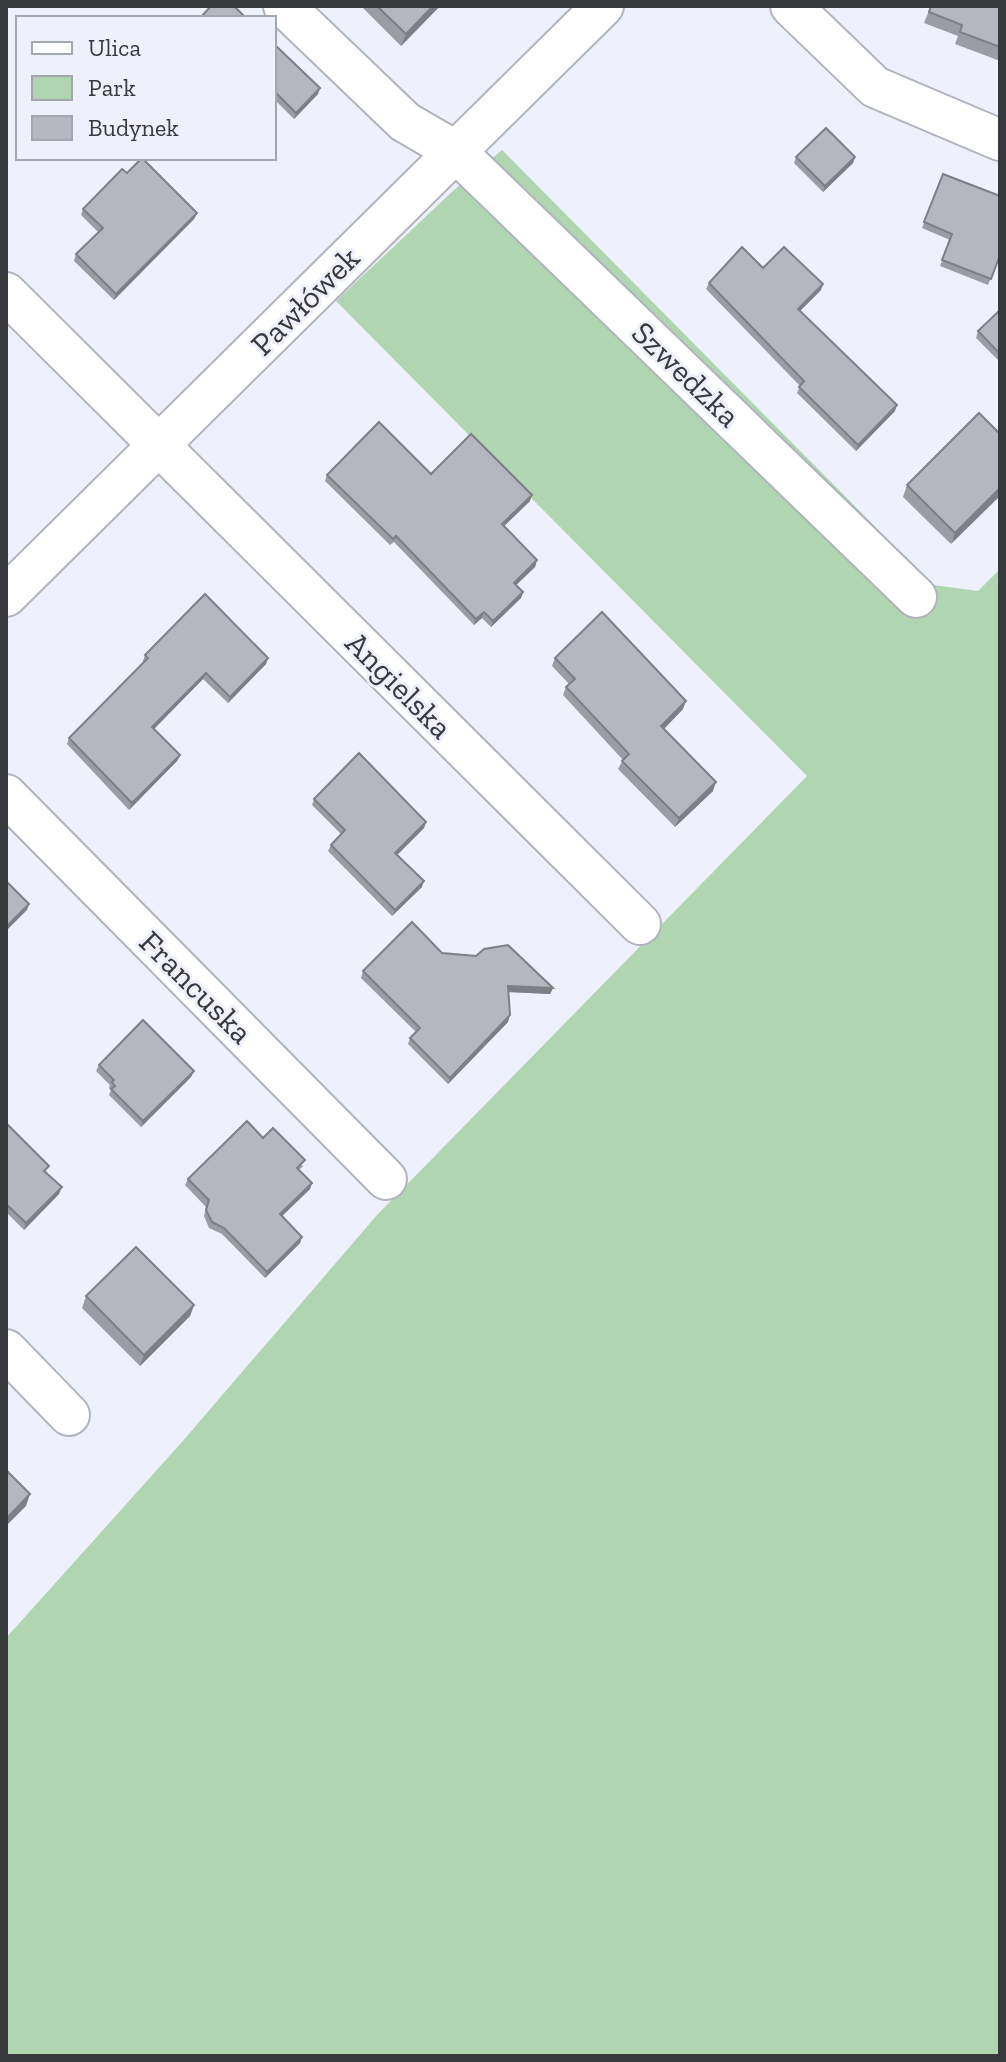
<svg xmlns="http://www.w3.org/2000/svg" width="1006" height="2062" viewBox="0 0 1006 2062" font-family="'Zilla Slab',serif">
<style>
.green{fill:#afd5b1}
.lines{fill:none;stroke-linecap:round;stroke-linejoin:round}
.street-casing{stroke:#b1b3bd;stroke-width:44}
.street{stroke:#fff;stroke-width:40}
.wall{fill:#9b9da5}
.shaded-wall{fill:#7e7f86}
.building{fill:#b4b6c0;stroke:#7e7f86;stroke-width:2}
.labels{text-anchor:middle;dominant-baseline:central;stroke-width:6;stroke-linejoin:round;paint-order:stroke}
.street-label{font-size:32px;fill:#38393d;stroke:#eef0fb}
</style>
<rect width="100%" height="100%" fill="#eef0fb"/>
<path class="green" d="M502,150L933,585L978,591L1000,569V2056H6V1638L182,1442L377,1215L807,776L336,301L454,190Z"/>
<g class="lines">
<defs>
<g id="street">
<path d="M284,6L405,122L455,151L916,597"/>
<path d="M791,6L875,87L1000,140"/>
<path d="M6,293L640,924"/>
<path d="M6,596L603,6"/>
<path d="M6,795L386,1179"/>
<path d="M6,1350L69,1415"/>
</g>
</defs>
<use href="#street" class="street-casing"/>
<use href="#street" class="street"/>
</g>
<g class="wall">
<path d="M361,6H440L401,46Z"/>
<path d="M931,6H1000V61L955,44L958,36L924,23Z"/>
<path d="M274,44L318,94L294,119L274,99Z"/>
<path d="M796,157H855L853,163L823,192L794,163Z"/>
<path d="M127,173L197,213L194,219L114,300L74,261L76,254L98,232L81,215L83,209Z"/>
<path d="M943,174L1000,255L988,285L940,266L950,240L922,228Z"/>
<path d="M763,268L821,290L800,311L895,411L856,451L797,393L800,386L706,289L709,283Z"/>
<path d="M1000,310V362L976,338L978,331Z"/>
<path d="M1000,434L951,544L903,497L907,485Z"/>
<path d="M431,474L530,501L504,526L537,560L535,567L516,585L523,592L521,598L491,627L482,618L474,625L394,542L390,545L325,481L327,475Z"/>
<path d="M145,655L268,658L266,664L228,703L203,679L154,729L180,755L177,761L129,810L67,744L69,738L144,662L143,661Z"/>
<path d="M555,658L683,709L664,729L713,791L675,827L618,769L623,760L563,695L566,687L569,684L552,666Z"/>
<path d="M314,799L426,822L424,828L397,855L422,887L392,916L328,851L331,845L341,834L312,805Z"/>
<path d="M363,971L553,988L550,994L508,992V1022L448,1084L408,1044L410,1038L416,1032L361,978Z"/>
<path d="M99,1065L194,1071L191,1077L141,1127L109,1095L111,1090L109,1088L110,1085L96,1071Z"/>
<path d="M6,1123L47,1172L46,1173L59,1194L24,1230L6,1212Z"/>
<path d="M263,1138L303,1166L299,1170L312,1183L310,1189L282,1216L302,1237L300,1243L265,1278L222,1234L209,1228L204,1216L206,1207L185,1185L188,1179Z"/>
<path d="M86,1296L194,1305L190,1316L140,1366L82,1308Z"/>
</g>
<g class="shaded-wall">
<path d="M433,6H440L401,46L406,34Z"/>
<path d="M320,88L318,94L294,119L296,113Z"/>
<path d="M855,157L853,163L823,192L825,186Z"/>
<path d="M197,213L194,219L114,300L116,294Z"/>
<path d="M823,284L821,290L796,315L798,309Z"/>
<path d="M897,405L895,411L856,451L858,445Z"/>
<path d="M1000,488V496L951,544L955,533Z"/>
<path d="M532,495L530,501L500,530L502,524Z"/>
<path d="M537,560L535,567L512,589L514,583Z"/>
<path d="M523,592L521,598L491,627L493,621Z"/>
<path d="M484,612L482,618L474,625L476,619Z"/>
<path d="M268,658L266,664L228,703L230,697Z"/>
<path d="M206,673L203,679L150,733L152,727Z"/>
<path d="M686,701L683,709L658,735L661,726Z"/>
<path d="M180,755L177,761L129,810L132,803Z"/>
<path d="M716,782L713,791L675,827L679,818Z"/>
<path d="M426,822L424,828L393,859L395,853Z"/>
<path d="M424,881L422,887L392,916L395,910Z"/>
<path d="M29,904L27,910L6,931V927Z"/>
<path d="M508,986L553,988L550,994L506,992Z"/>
<path d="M510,1015L508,1022L448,1084L450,1078Z"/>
<path d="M194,1071L191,1077L141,1127L143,1121Z"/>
<path d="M312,1183L310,1189L278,1220L280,1214Z"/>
<path d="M62,1187L59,1194L24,1230L26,1223Z"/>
<path d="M302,1237L300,1243L265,1278L267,1272Z"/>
<path d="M194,1305L190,1316L140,1366L144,1355Z"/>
<path d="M30,1494L26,1506L6,1526V1519Z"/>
</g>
<g class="building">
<path d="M211,6H234L246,18H200Z"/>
<path d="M377,6H433L406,34Z"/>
<path d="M931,6H1000V47L960,32L962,25L929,12Z"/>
<path d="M274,44L320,88L296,113L274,91Z"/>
<path d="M826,128L855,157L825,186L796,157Z"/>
<path d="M142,158L197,213L116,294L76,254L103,228L83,209L122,169L127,173Z"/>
<path d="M943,174L1000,196V255L991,279L942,260L952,234L924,222Z"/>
<path d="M742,247L763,268L784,247L823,284L798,309L897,405L858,445L799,387L804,381L709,283Z"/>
<path d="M1000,310V354L978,331Z"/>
<path d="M979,413L1000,434V488L955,533L907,485Z"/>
<path d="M379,422L431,474L471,434L532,495L502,524L537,560L514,583L523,592L493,621L484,612L476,619L396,536L393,539L327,475Z"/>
<path d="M205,594L268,658L230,697L206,673L152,727L180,755L132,803L69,738L148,658L145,655Z"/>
<path d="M602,612L686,701L661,726L716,782L679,818L622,761L629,754L566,687L575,679L555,658Z"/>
<path d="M359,753L426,822L395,853L424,881L395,910L331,845L345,830L314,799Z"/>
<path d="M6,881L29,904L6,927Z"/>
<path d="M412,922L442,953L476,956L484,949L508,945L553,988L508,986L510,1015L450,1078L410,1038L420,1028L363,971Z"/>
<path d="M143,1020L194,1071L143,1121L111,1089L115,1086L112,1082L114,1080L99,1065Z"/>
<path d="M247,1121L263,1138L273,1128L305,1160L297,1168L312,1183L280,1214L302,1237L267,1272L224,1228L212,1222L206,1210L209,1200L188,1179Z"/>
<path d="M6,1123L49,1166L44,1171L62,1187L26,1223L7,1205L6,1206Z"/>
<path d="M136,1247L194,1305L144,1355L86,1296Z"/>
<path d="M6,1470L30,1494L6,1519Z"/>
</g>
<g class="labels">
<g class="street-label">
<text transform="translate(305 301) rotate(-45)">Pawłówek</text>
<text transform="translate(686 374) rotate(44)">Szwedzka</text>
<text transform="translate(399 685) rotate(45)">Angielska</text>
<text transform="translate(196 987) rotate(45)">Francuska</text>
</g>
</g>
<rect width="1006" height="2062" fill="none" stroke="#38393d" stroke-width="16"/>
<rect x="16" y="16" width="260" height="144" fill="#eef0fb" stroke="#a5a7af" stroke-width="2"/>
<rect x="32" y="42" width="40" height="12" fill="#ffffff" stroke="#a5a7af" stroke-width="2"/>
<text x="88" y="56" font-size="24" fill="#38393d">Ulica</text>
<rect x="32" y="76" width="40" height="24" fill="#afd5b1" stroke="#a5a7af" stroke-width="2"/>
<text x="88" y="96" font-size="24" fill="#38393d">Park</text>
<rect x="32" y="116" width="40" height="24" fill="#b4b6c0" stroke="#a5a7af" stroke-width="2"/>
<text x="88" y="136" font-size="24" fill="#38393d">Budynek</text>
</svg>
